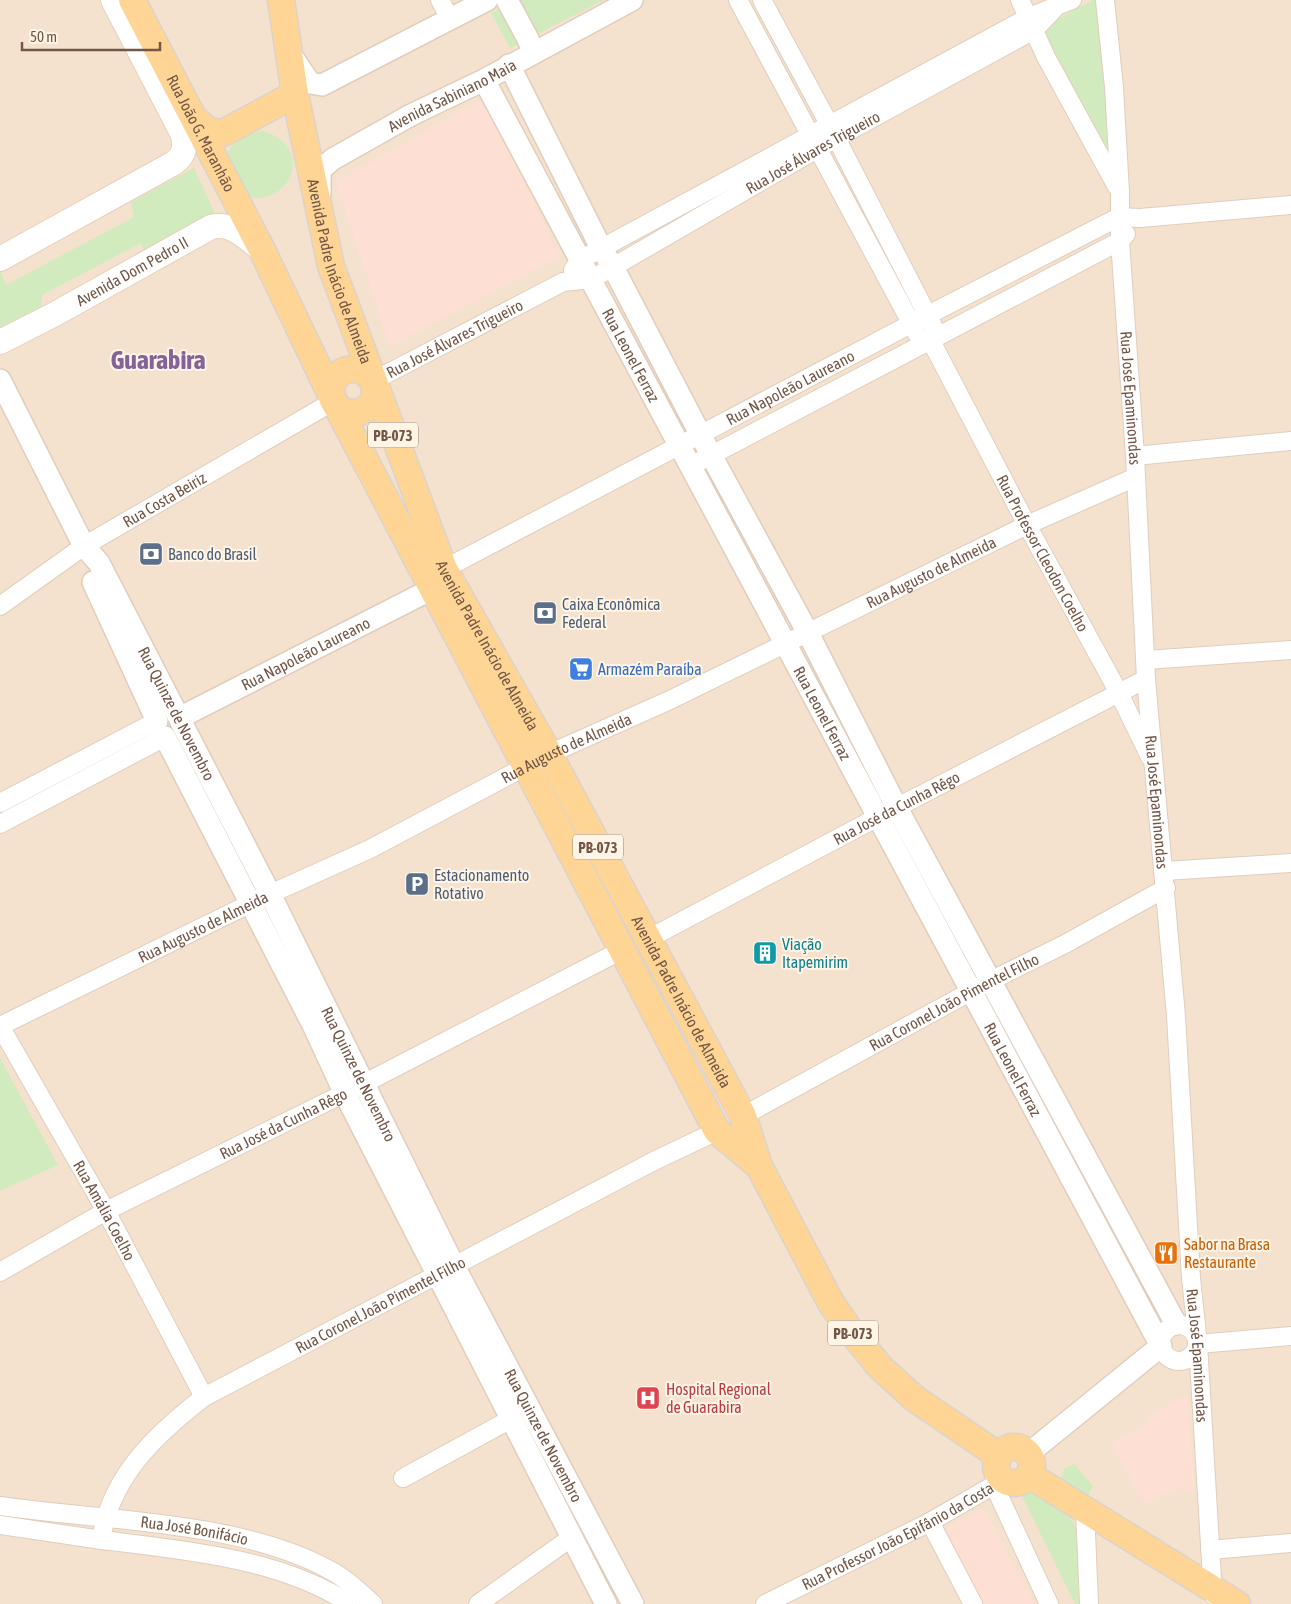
<svg xmlns="http://www.w3.org/2000/svg" width="1291" height="1604" viewBox="0 0 1291 1604" font-family="'Asap Condensed',sans-serif">
<style>
.residential{fill:#f5e2ce}
.commercial{fill:#fedfd3}
.green{fill:#d1eabe}
.lines{fill:none;stroke-linecap:round;stroke-linejoin:round}
.minor-casing{stroke:#e1cdbc;stroke-width:20}
.tertiary-casing{stroke:#e1cdbc;stroke-width:24}
.secondary-casing{stroke:#e8cfbb;stroke-width:26}
.primary-casing{stroke:#dbd3cf;stroke-width:29}
.minor{stroke:#fff;stroke-width:18}
.tertiary{stroke:#fff;stroke-width:21}
.secondary{stroke:#fff;stroke-width:24}
.primary{stroke:#fed595;stroke-width:26}
.labels{text-anchor:middle;dominant-baseline:central;stroke-width:4;stroke-linejoin:round;paint-order:stroke}
.shield{fill:#fff5e6;stroke:#9e8677;stroke-width:1}
.shield-label{font-size:15px;font-weight:bold;fill:#745647}
.street-label{font-size:16px;fill:#745647;stroke:#fff5e6}
.service-label{font-size:16px;fill:#4e5e75;stroke:#fff5e6;text-anchor:start}
.shop-label{font-size:16px;fill:#366cbe;stroke:#fff5e6;text-anchor:start}
.culture-label{font-size:16px;fill:#0d838f;stroke:#fff5e6;text-anchor:start}
.food-label{font-size:16px;fill:#c56008;stroke:#fff5e6;text-anchor:start}
.health-label{font-size:16px;fill:#be3a42;stroke:#fff5e6;text-anchor:start}
.town-label{font-size:26px;font-weight:bold;fill:#856298;stroke:#fff5e6}
</style>
<rect width="100%" height="100%" fill="#fdf1e0"/>
<rect class="residential" x="0" y="0" width="1291" height="1604"/>
<g class="commercial">
<path d="M483,99L560,256L390,346L336,182Z"/>
<path d="M1187,1395L1194,1489L1185,1493L1182,1486L1145,1504L1111,1444L1150,1423L1147,1417Z"/>
<path d="M983,1509L1035,1604H981L943,1531Z"/>
</g>
<g class="green">
<path d="M515,0H604L510,48L491,13Z"/>
<path d="M1093,0H1103L1115,163L1037,30Z"/>
<path d="M262,131C283,136 300,154 290,177C284,192 260,205 245,194C242,191 239,184 237,181C234,177 230,172 228,168C219,147 246,133 262,131Z"/>
<path d="M194,168L217,218L145,255L141,243L42,295L41,310L0,331V270L6,285L134,217L131,202Z"/>
<path d="M0,1058L58,1165L0,1191Z"/>
<path d="M1074,1464L1093,1486L1088,1495L1085,1496L1061,1480L1064,1469Z"/>
<path d="M1024,1486C1036,1493 1050,1499 1061,1508C1088,1530 1083,1573 1086,1604H1075L1021,1494V1487Z"/>
</g>
<g class="lines">
<defs>
<g id="minor">
<path d="M440,0L450,19"/>
<path d="M738,0L917,334"/>
<path d="M762,0L829,124L933,326"/>
<path d="M1020,0L1046,57L1117,187"/>
<path id="s1" d="M1105,0L1114,87L1120,192V241L1135,456L1146,679L1176,1016L1191,1278L1198,1344L1213,1595"/>
<path d="M573,270L580,260L1029,17L1072,0"/>
<path id="s2" d="M930,339L1027,525L1119,693L1150,757"/>
<path id="s3" d="M373,381L563,282L591,279L613,267L836,138L1034,30L1054,9"/>
<path d="M1135,456L1291,441"/>
<path d="M700,461L1120,241L1126,234"/>
<path id="s4" d="M444,569L928,315L1119,217L1140,218L1291,205"/>
<path id="s5" d="M0,606L84,546L334,401"/>
<path d="M1146,660L1291,650"/>
<path d="M0,803L157,721"/>
<path d="M0,824L165,737"/>
<path d="M1164,871L1291,863"/>
<path id="s6" d="M648,939L878,817L1146,679"/>
<path id="s7" d="M0,1026L270,894L370,849L549,754L670,700L1027,525L1136,477"/>
<path id="s8" d="M0,1026L106,1211L204,1397"/>
<path id="s9" d="M743,1116L990,981L1065,944L1166,888"/>
<path id="s10" d="M0,1272L106,1211L365,1083L622,950"/>
<circle cx="1179" cy="1343" r="18"/>
<path d="M1198,1344L1291,1336"/>
<path d="M403,1478L511,1419"/>
<path d="M994,1485L1049,1604"/>
<path id="s11" d="M0,1506C102,1521 245,1520 335,1573C349,1581 361,1593 373,1604"/>
<path d="M1085,1509L1089,1604"/>
<path d="M930,1522L973,1604"/>
<path d="M0,1525C34,1530 68,1535 102,1540C183,1550 280,1558 350,1604"/>
<path id="s12" d="M101,1540C110,1477 156,1434 204,1397L654,1161L717,1131"/>
<path d="M1210,1550L1291,1543"/>
<path d="M478,1604L572,1537"/>
<path id="s13" d="M765,1604L930,1522L994,1485L1001,1478"/>
</g>
<g id="tertiary">
<path d="M507,0L528,39L533,52"/>
<path d="M289,52L310,83L322,85L487,0"/>
<path d="M509,65L601,248L613,267L711,455L808,633L897,808L1176,1324"/>
<path id="s14" d="M484,80L1161,1346L1028,1454"/>
<path id="s15" d="M320,193V170L333,159L411,115L484,80L632,0"/>
<path id="s16" d="M0,380L84,546L99,563L270,894L454,1266L633,1604"/>
<path d="M93,582L157,721"/>
<path id="s17" d="M179,718L432,589"/>
<path d="M165,737L314,1027L345,1094L606,1604"/>
</g>
<g id="secondary">
<path d="M0,259L174,163C185,155 186,145 182,133L113,0"/>
<path id="s18" d="M0,342L55,314L211,227C232,222 246,238 262,250"/>
</g>
<g id="primary">
<path id="s19" d="M132,0L262,250L334,401L717,1131L759,1166"/>
<path id="s20" d="M281,0L295,94L331,266L444,569L549,754L743,1116L759,1166L831,1303L850,1330L880,1367L914,1398L999,1456"/>
<path d="M194,119L209,131L223,133L295,94"/>
<circle cx="353" cy="391" r="22"/>
<circle cx="1014" cy="1465" r="18"/>
<path d="M1029,1475L1237,1604"/>
</g>
</defs>
<use href="#minor" class="minor-casing"/>
<use href="#tertiary" class="tertiary-casing"/>
<use href="#secondary" class="secondary-casing"/>
<use href="#primary" class="primary-casing"/>
<use href="#minor" class="minor"/>
<use href="#tertiary" class="tertiary"/>
<use href="#secondary" class="secondary"/>
<use href="#primary" class="primary"/>
</g>
<defs>
<symbol id="bank-square" viewBox="-11 -11 22 22"><rect x="-9" y="-9" width="18" height="18" rx="4" fill="#5c6f8a" stroke="#fff5e6"/><path d="M-6-4H6V4H-6ZM0-2.3a2.3 2.3 0 1 0 0 4.6a2.3 2.3 0 1 0 0-4.6Z" fill="#fff"/></symbol>
<symbol id="supermarket-square" viewBox="-11 -11 22 22"><rect x="-9" y="-9" width="18" height="18" rx="4" fill="#3f7fe0" stroke="#fff5e6"/><path d="M-6-5.5h2.5l.6 2H6L4.5 2H-2.5L-4.4-4H-6ZM-1.5 3.2a1.3 1.3 0 1 0 .1 0ZM3 3.2a1.3 1.3 0 1 0 .1 0Z" fill="#fff"/></symbol>
<symbol id="parking-square" viewBox="-11 -11 22 22"><rect x="-9" y="-9" width="18" height="18" rx="4" fill="#5c6f8a" stroke="#fff5e6"/><path d="M-3.5-5.5H1a3.5 3.5 0 0 1 0 7H-1V5.5H-3.5ZM-1-3.4V-.6H.8a1.4 1.4 0 0 0 0-2.8Z" fill="#fff"/></symbol>
<symbol id="building-square" viewBox="-11 -11 22 22"><rect x="-9" y="-9" width="18" height="18" rx="4" fill="#0f9aa8" stroke="#fff5e6"/><path d="M-4-6H4V6H1V3H-1V6H-4ZM-2.5-4.3h1.7v1.8h-1.7ZM.8-4.3h1.7v1.8H.8ZM-2.5-1h1.7V.8h-1.7ZM.8-1h1.7V.8H.8Z" fill="#fff"/></symbol>
<symbol id="restaurant-square" viewBox="-11 -11 22 22"><rect x="-9" y="-9" width="18" height="18" rx="4" fill="#e8710a" stroke="#fff5e6"/><path d="M-5-6h1v4h1v-4h1v4h1v-4h1v5L-1.5 .5V6h-2V.5L-5-1ZM5-6V6H3V1.5H1.5Q1.5-4 5-6Z" fill="#fff"/></symbol>
<symbol id="hospital-square" viewBox="-11 -11 22 22"><rect x="-9" y="-9" width="18" height="18" rx="4" fill="#e0444e" stroke="#fff5e6"/><path d="M-5-5h3v3.5h4V-5h3V5h-3V1.5h-4V5h-3Z" fill="#fff"/></symbol>
</defs>
<g fill-rule="evenodd">
<use href="#bank-square" x="137" y="540" width="28" height="28"/>
<use href="#bank-square" x="531" y="599" width="28" height="28"/>
<use href="#supermarket-square" x="567" y="655" width="28" height="28"/>
<use href="#parking-square" x="403" y="870" width="28" height="28"/>
<use href="#building-square" x="751" y="939" width="28" height="28"/>
<use href="#restaurant-square" x="1152" y="1239" width="28" height="28"/>
<use href="#hospital-square" x="634" y="1384" width="28" height="28"/>
</g>
<g class="labels">
<g class="shield">
<rect x="368" y="422.5" width="50" height="25" rx="4"/>
<rect x="573" y="834.5" width="50" height="25" rx="4"/>
<rect x="828" y="1320.5" width="50" height="25" rx="4"/>
</g>
<g class="shield-label">
<text x="393" y="435">PB-073</text>
<text x="598" y="847">PB-073</text>
<text x="853" y="1333">PB-073</text>
</g>
<g class="street-label">
<text stroke="none"><textPath href="#s15" startOffset="175">Avenida Sabiniano Maia</textPath></text>
<text stroke="none"><textPath href="#s19" startOffset="150">Rua João G. Maranhão</textPath></text>
<text stroke="none"><textPath href="#s3" startOffset="498">Rua José Álvares Trigueiro</textPath></text>
<text stroke="none"><textPath href="#s20" startOffset="278">Avenida Padre Inácio de Almeida</textPath></text>
<text stroke="none"><textPath href="#s18" startOffset="150">Avenida Dom Pedro II</textPath></text>
<text stroke="none"><textPath href="#s3" startOffset="92">Rua José Álvares Trigueiro</textPath></text>
<text stroke="none"><textPath href="#s14" startOffset="312">Rua Leonel Ferraz</textPath></text>
<text stroke="none"><textPath href="#s4" startOffset="391">Rua Napoleão Laureano</textPath></text>
<text stroke="none"><textPath href="#s1" startOffset="399">Rua José Epaminondas</textPath></text>
<text stroke="none"><textPath href="#s5" startOffset="196">Rua Costa Beiriz</textPath></text>
<text stroke="none"><textPath href="#s2" startOffset="242">Rua Professor Cleodon Coelho</textPath></text>
<text stroke="none"><textPath href="#s7" startOffset="1036">Rua Augusto de Almeida</textPath></text>
<text stroke="none"><textPath href="#s20" startOffset="682">Avenida Padre Inácio de Almeida</textPath></text>
<text stroke="none"><textPath href="#s17" startOffset="142">Rua Napoleão Laureano</textPath></text>
<text stroke="none"><textPath href="#s16" startOffset="378">Rua Quinze de Novembro</textPath></text>
<text stroke="none"><textPath href="#s14" startOffset="718">Rua Leonel Ferraz</textPath></text>
<text stroke="none"><textPath href="#s7" startOffset="631">Rua Augusto de Almeida</textPath></text>
<text stroke="none"><textPath href="#s1" startOffset="804">Rua José Epaminondas</textPath></text>
<text stroke="none"><textPath href="#s6" startOffset="281">Rua José da Cunha Rêgo</textPath></text>
<text stroke="none"><textPath href="#s7" startOffset="226">Rua Augusto de Almeida</textPath></text>
<text stroke="none"><textPath href="#s20" startOffset="1088">Avenida Padre Inácio de Almeida</textPath></text>
<text stroke="none"><textPath href="#s9" startOffset="240">Rua Coronel João Pimentel Filho</textPath></text>
<text stroke="none"><textPath href="#s14" startOffset="1122">Rua Leonel Ferraz</textPath></text>
<text stroke="none"><textPath href="#s16" startOffset="782">Rua Quinze de Novembro</textPath></text>
<text stroke="none"><textPath href="#s10" startOffset="320">Rua José da Cunha Rêgo</textPath></text>
<text stroke="none"><textPath href="#s8" startOffset="212">Rua Amália Coelho</textPath></text>
<text stroke="none"><textPath href="#s12" startOffset="380">Rua Coronel João Pimentel Filho</textPath></text>
<text stroke="none"><textPath href="#s1" startOffset="1359">Rua José Epaminondas</textPath></text>
<text stroke="none"><textPath href="#s16" startOffset="1188">Rua Quinze de Novembro</textPath></text>
<text stroke="none"><textPath href="#s11" startOffset="196">Rua José Bonifácio</textPath></text>
<text stroke="none"><textPath href="#s13" startOffset="149">Rua Professor João Epifânio da Costa</textPath></text>
</g>
<g class="service-label">
<text x="168" y="554">Banco do Brasil</text>
<text x="562" y="604">Caixa Econômica<tspan x="562" dy="18">Federal</tspan></text>
<text x="434" y="875">Estacionamento<tspan x="434" dy="18">Rotativo</tspan></text>
</g>
<g class="shop-label">
<text x="598" y="669">Armazém Paraíba</text>
</g>
<g class="culture-label">
<text x="782" y="944">Viação<tspan x="782" dy="18">Itapemirim</tspan></text>
</g>
<g class="food-label">
<text x="1184" y="1244">Sabor na Brasa<tspan x="1184" dy="18">Restaurante</tspan></text>
</g>
<g class="health-label">
<text x="666" y="1389">Hospital Regional<tspan x="666" dy="18">de Guarabira</tspan></text>
</g>
<g class="town-label">
<text x="158" y="360">Guarabira</text>
</g>
</g>
<path d="M22 42v8h138v-8" fill="none" stroke="#745647" stroke-width="2.5"/>
<text x="30" y="42" font-size="15" fill="#745647" stroke="#fff5e6" stroke-width="4" paint-order="stroke">50 m</text>
</svg>
